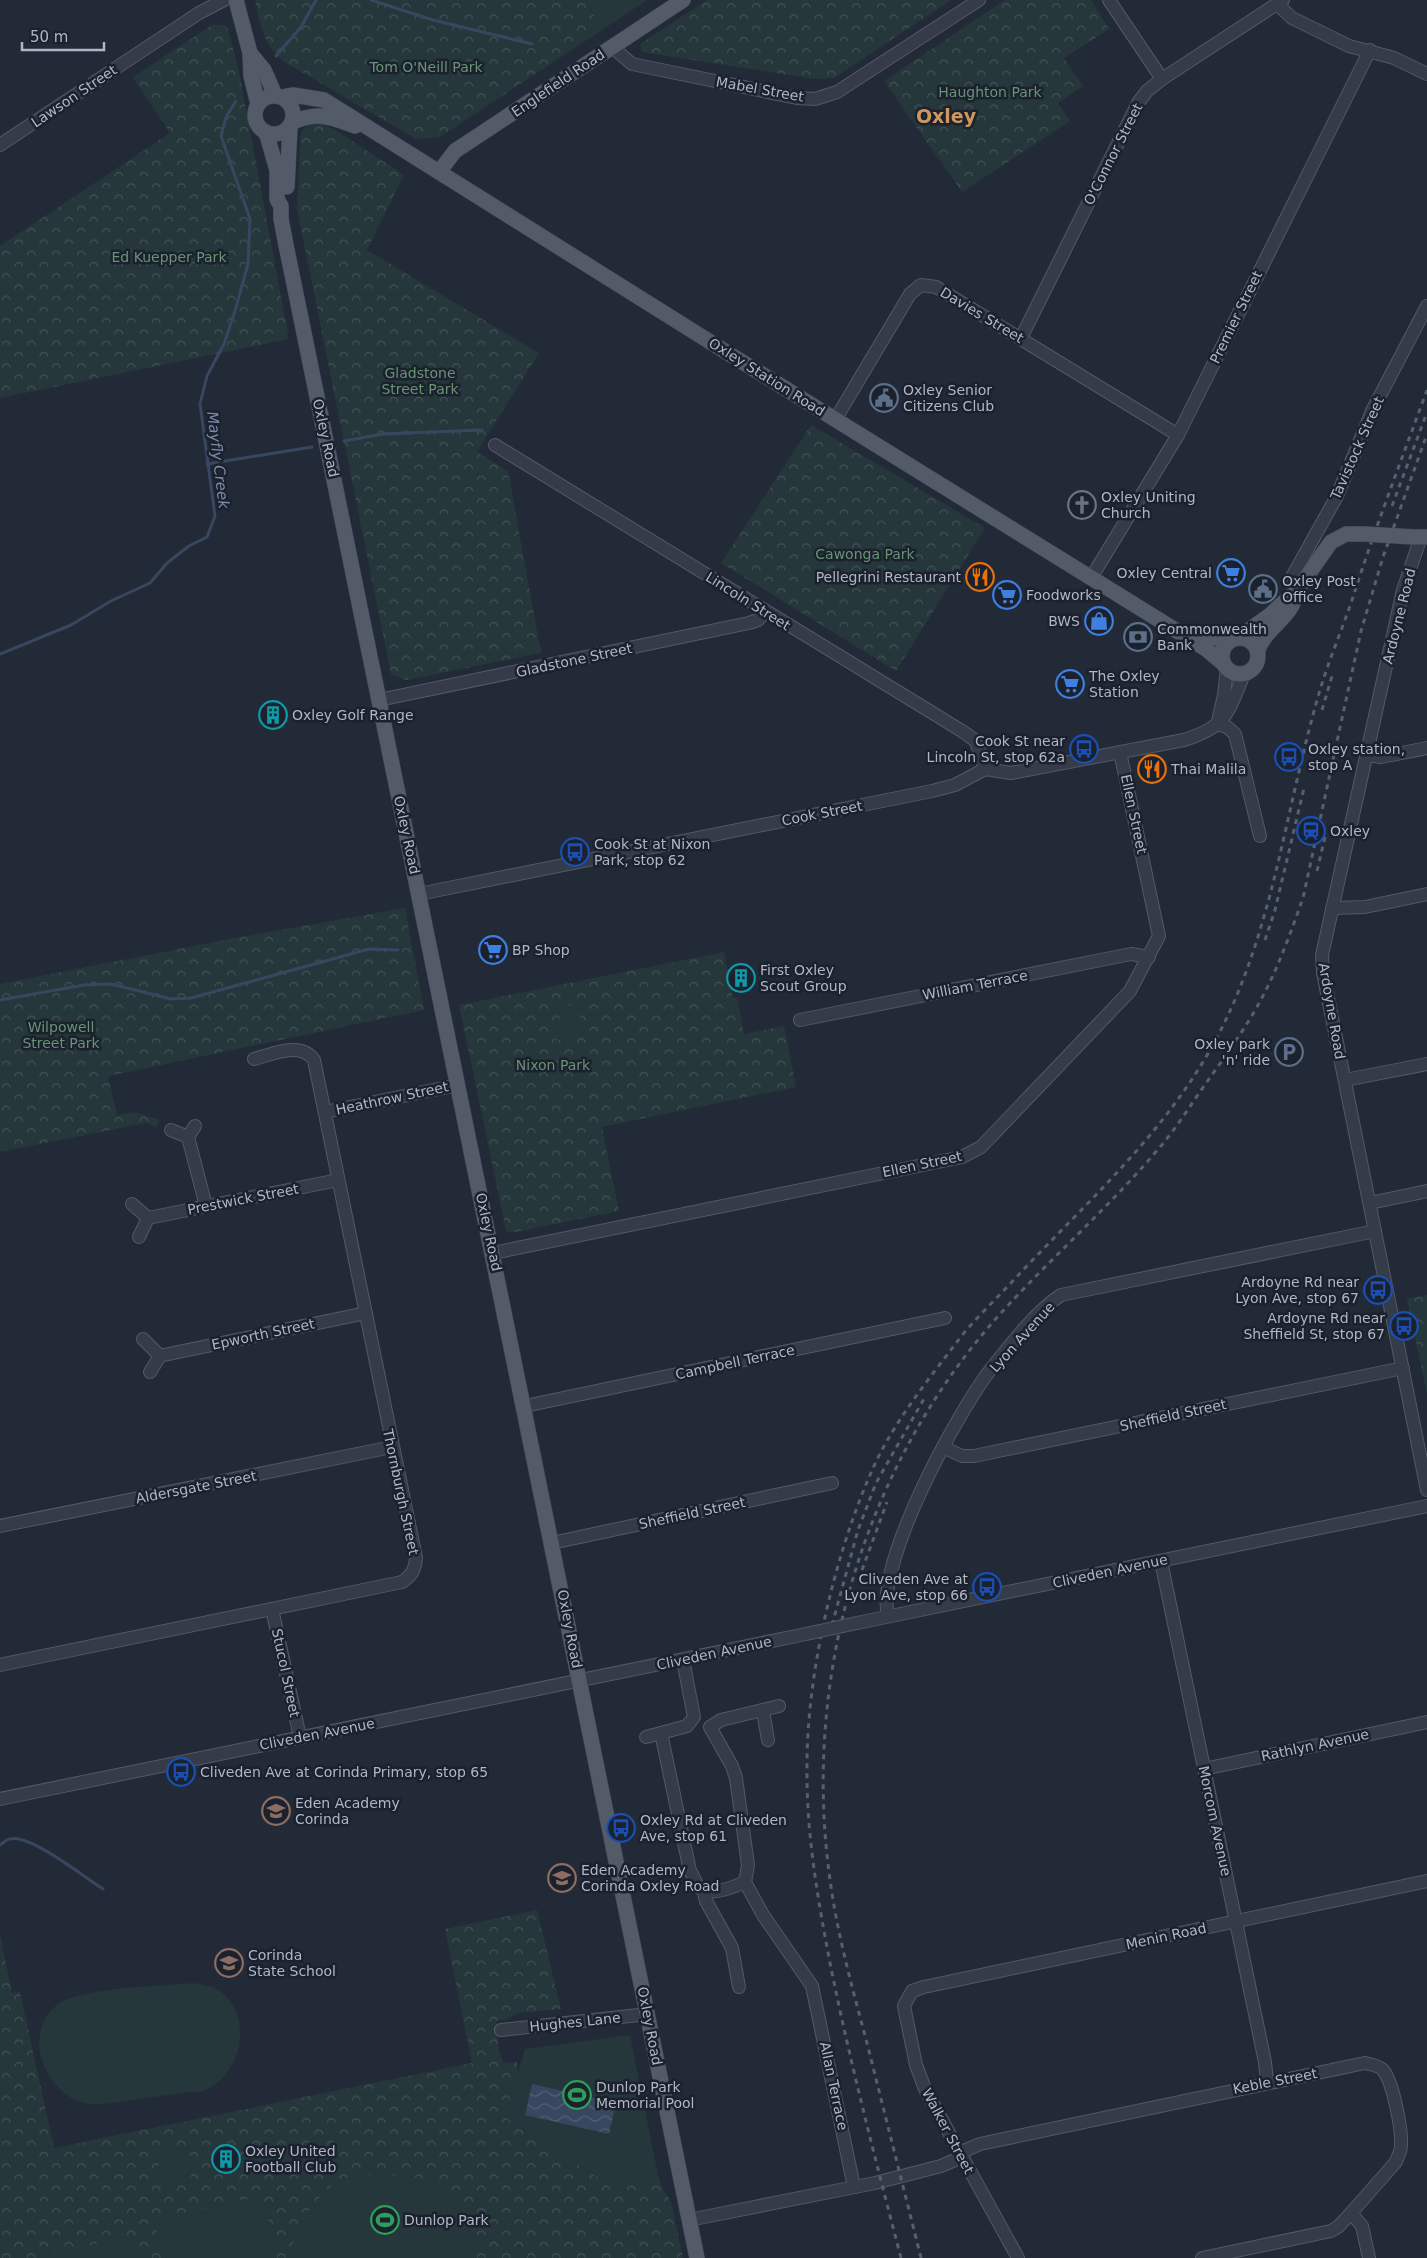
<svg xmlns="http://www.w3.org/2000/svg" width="1427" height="2258" viewBox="0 0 1427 2258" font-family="'DejaVu Sans',sans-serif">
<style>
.park{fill:url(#park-crowns)}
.garden{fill:#25373a}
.water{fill:url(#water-waves)}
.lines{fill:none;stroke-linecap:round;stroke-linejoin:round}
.stream{stroke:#384760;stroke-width:3}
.minor-casing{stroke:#535966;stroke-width:14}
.major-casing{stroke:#3e4552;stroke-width:16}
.minor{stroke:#353c48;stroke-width:12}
.major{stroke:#535b68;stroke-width:15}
.rail{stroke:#57606f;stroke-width:3;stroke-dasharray:5 5;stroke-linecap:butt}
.minor-bridge-casing{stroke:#535966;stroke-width:14;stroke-linecap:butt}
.major-bridge-casing{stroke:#3e4552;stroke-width:16;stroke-linecap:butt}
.minor-bridge{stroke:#353c48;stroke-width:12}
.major-bridge{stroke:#535b68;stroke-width:15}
.labels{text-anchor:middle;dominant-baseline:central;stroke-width:5;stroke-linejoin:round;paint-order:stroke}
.park-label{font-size:14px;fill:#689475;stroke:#1b212d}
.street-label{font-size:14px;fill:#b0b6c5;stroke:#1b212d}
.poi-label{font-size:14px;fill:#b0b6c5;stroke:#1b212d;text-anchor:start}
.water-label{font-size:15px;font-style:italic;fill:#798cab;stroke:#1b212d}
.district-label{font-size:19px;font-weight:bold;fill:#cf9760;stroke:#1b212d}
</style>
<defs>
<pattern id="park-crowns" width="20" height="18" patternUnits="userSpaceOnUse" patternTransform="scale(1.25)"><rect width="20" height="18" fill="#25373a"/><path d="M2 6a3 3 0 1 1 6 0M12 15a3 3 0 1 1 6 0" fill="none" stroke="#425255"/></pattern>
<pattern id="water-waves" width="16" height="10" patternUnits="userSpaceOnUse" patternTransform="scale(1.25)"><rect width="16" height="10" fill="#384760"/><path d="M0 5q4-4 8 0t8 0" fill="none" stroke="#525f75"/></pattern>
</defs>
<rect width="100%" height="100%" fill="#222a38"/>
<g class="park">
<path d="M255,0H586L602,30L440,137L416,139L283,61C263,44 260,25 255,0Z"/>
<path d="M707,0H951L834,78L815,79L642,52L640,44Z"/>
<path d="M1005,0H1091L1109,29L1064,58L1083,86L1058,103L1070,121L962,192L884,81Z"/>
<path d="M212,25H225L228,29L239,72L289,339L0,398V246L170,133L133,77Z"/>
<path d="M318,123L334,129L404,175L367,250L539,353L477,452L508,471L541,653L406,680L391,674L297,209L300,137C303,127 307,124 318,123Z"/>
<path d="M811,425L985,528L896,671L721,563Z"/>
<path d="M405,908L424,1010L108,1076L117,1115L135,1112L160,1120L156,1127L146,1123L0,1152V984L240,937Z"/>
<path d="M724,952L733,998H737L744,1034L784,1026L796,1087L602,1127L619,1211L511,1233L506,1230L459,1005Z"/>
<path d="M1427,1295V1394L1407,1299Z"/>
<path d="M537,1910L561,2009L518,2013L507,2019L496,2021L499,2052L504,2063L517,2062L518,2072L505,2117L616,2189L658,2175L662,2188L671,2201L683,2258H0V1935L12,1993L20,1992L54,2148L472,2063L445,1929Z"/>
</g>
<g class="garden">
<path d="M586,0H647L602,30Z"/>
<path d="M563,1004L582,1008L574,1043L555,1039Z"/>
<path d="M194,1983C202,1985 213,1986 220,1991C253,2016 243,2070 208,2089C201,2093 189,2092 182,2093C155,2097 129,2100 103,2104C52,2111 16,2037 57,2005C80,1987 163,1986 194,1983Z"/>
<path d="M630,2035L658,2175L616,2189L505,2117L525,2049Z"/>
<path d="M189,2147L191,2183L160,2184L158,2148Z"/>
<path d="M380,2175C448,2175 462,2193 476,2258H292C289,2232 321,2187 345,2178C355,2174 369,2175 380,2175Z"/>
<path d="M263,2196L277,2258H163L154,2220Z"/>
<path d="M134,2235L139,2258H37Z"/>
</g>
<path class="water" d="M532,2084L616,2103L609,2134L525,2115Z"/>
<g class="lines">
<g class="stream">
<path d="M371,0L433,20L532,44"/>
<path d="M276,56L301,27L316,0"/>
<path d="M344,441L383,434L482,430"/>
<path d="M207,464L312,447"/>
<path d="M0,654L71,625L111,601L150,583L167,563L189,546L207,537L215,516L200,404L207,376L224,344L235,311L248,264L250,219L221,136L226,117L236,101"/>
<path d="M0,1000L84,985L111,984L171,999L191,998L369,949L398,950"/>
<path d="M0,1845C3,1843 7,1839 10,1839C31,1834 85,1878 103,1889"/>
</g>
<defs>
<g id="minor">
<path d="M1109,0L1162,79"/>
<path d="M1277,4L1292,18L1349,46L1394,58L1427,74"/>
<path d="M612,47L632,64L797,98L815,99L837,92L979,0"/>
<path d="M0,145L199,13L224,0"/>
<path d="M1021,338L1138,103L1147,91L1162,79L1283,0"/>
<path d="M835,420L910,294L921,285L936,287L1178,435"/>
<path d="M495,445L962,731L976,741L985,769"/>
<path d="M1421,537L1403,590L1322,955L1323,973L1427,1490"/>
<path d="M1091,578L1178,435L1370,50"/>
<path d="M1298,589L1292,577L1337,496L1373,409L1427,306"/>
<path d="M379,700L749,623L758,620L765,612"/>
<path d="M1218,721L1224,695L1227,669"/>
<path d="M1217,724L1227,727L1235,734L1260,836"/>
<path d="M1367,755L1381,757L1427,748"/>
<path d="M419,894L932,791L955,785L985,769L1011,773L1184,740C1228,726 1228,712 1244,674"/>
<path d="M1332,908L1365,907L1427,894"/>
<path d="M800,1020L1131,954L1149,957"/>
<path d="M1345,1080L1427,1064"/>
<path d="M325,1112L458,1085"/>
<path d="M171,1130L188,1137L195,1126"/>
<path d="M188,1137L206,1206"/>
<path d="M1370,1203L1427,1191"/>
<path d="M132,1204L148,1218L139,1237"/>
<path d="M148,1218L338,1180"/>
<path d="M493,1253L962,1157L981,1147L1130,991L1159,936L1120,752"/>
<path d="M143,1339L160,1356L150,1372"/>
<path d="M159,1356L366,1313"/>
<path d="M525,1406L945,1318"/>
<path d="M945,1448L962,1456H974L1403,1368"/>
<path d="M0,1526L392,1447"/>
<path d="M552,1543L832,1483"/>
<path d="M1161,1561L1265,2062L1267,2082"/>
<path d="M272,1609L300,1737"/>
<path d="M888,1616C875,1563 957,1413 991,1369C1010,1345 1036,1311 1061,1295L1375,1231"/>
<path d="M857,1623L1427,1506"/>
<path d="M0,1665L402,1582C412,1575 415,1570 416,1558L314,1060C301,1041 273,1054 254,1059"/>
<path d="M763,1711L768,1740"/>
<path d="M661,1733L690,1871C693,1875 695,1882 698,1886C707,1898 734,1887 745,1882L748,1865L736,1778L732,1766L710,1727L721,1720L779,1706"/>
<path d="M646,1737L687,1726L694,1717L683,1660"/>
<path d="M1204,1769L1427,1722"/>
<path d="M0,1799L806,1634"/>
<path d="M745,1882L763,1915L812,1986L854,2187"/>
<path d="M703,1889L706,1901L732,1948L739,1987"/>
<path d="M501,2030L648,2014"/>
<path d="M689,2220L875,2183L941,2166L955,2160L966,2150L980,2144L1365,2063C1372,2065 1378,2065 1383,2070C1393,2082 1402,2129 1401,2145C1401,2152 1398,2157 1395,2163L1351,2213L1362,2226L1369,2258"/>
<path d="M1018,2258L925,2089L916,2065L904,2006L912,1991L924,1987L1427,1881"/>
<path d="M1202,2258L1331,2231L1338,2227L1351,2213"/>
</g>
<g id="major">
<path d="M236,0L250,53L251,76L258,104"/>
<path d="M250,53L264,70L275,95"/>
<circle cx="274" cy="115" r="19"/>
<path d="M282,97L293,95L324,100L731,355L1122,597L1206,649L1224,664"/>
<path d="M293,122C319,111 330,117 355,126"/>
<path d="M266,132L277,170V199L281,206V219L286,245L697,2258"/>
<path d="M439,172L455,151L683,0"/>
<path d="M287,187L290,127"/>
<path d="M1414,537H1427"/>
<path d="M1189,633L1203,637L1233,639"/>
<path d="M1239,637L1270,615L1298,589L1331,542L1346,534H1364"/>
<circle cx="1240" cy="656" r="18"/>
<path d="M1258,650C1265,629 1289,619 1295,598"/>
</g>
</defs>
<use href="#minor" class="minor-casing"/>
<use href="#major" class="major-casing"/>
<use href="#minor" class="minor"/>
<use href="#major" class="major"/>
<g class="rail">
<path d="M1392,506L1426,415"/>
<path d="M1322,710L1332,676"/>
<path d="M1317,871L1325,837"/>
<path d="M1265,940L1275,910L1304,788"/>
<path d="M862,1570L887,1502"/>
<path d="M832,1625L858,1530L876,1483L925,1397"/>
<path d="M901,2258C876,2162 851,2066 831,1968C818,1901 806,1833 807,1765C807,1674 834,1558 870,1475C891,1425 928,1380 960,1338C975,1319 993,1302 1009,1285C1082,1206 1161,1139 1214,1043C1274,933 1285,808 1320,690C1329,660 1341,632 1351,603C1374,531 1401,461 1427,390"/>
<path d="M921,2258C903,2186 885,2115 867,2043C852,1987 836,1930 829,1872C803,1673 865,1463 1001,1313C1050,1259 1106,1210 1154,1154C1173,1133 1188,1109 1204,1086C1226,1055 1249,1024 1266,990C1281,960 1292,929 1303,898L1361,631L1383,557L1427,434"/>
</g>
<defs>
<path id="minor-bridge" d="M806,1634L857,1623"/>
<path id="major-bridge" d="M1364,534L1414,537"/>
</defs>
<use href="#minor-bridge" class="minor-bridge-casing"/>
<use href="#major-bridge" class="major-bridge-casing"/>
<use href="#minor-bridge" class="minor-bridge"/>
<use href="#major-bridge" class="major-bridge"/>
</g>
<defs>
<symbol id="civic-ring" viewBox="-11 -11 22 22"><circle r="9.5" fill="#1b212d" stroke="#5c6f8a" stroke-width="1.5"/><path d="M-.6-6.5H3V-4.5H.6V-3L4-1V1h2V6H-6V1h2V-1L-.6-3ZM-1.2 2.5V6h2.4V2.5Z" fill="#5c6f8a"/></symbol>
<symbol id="church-ring" viewBox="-11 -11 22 22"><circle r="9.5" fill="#1b212d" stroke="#6b7280" stroke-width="1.5"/><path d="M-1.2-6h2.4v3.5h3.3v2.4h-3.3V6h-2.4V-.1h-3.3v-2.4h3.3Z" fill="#6b7280"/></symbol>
<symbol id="supermarket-ring" viewBox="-11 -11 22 22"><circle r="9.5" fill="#1b212d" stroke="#3f7fe0" stroke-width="1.5"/><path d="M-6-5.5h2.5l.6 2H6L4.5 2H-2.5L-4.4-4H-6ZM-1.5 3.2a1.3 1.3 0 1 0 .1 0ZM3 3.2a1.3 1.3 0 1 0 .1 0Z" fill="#3f7fe0"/></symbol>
<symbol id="restaurant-ring" viewBox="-11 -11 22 22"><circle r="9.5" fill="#1b212d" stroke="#e8710a" stroke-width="1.5"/><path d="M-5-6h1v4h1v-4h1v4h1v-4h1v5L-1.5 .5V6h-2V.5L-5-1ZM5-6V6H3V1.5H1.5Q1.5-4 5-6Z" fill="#e8710a"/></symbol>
<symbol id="shop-ring" viewBox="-11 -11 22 22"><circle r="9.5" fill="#1b212d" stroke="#3f7fe0" stroke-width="1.5"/><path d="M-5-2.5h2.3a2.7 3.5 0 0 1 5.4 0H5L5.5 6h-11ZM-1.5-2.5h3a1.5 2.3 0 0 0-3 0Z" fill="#3f7fe0"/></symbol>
<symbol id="bank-ring" viewBox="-11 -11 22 22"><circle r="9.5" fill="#1b212d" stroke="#5c6f8a" stroke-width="1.5"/><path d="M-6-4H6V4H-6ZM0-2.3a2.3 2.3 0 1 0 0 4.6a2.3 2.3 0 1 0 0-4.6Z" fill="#5c6f8a"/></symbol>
<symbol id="building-ring" viewBox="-11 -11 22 22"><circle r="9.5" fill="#1b212d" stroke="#0f9aa8" stroke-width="1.5"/><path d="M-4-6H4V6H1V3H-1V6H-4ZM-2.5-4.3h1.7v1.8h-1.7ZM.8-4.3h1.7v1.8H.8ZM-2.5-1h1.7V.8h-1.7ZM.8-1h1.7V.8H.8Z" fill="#0f9aa8"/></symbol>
<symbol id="bus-ring" viewBox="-11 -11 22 22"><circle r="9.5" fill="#1b212d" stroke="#1a4fb4" stroke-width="1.5"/><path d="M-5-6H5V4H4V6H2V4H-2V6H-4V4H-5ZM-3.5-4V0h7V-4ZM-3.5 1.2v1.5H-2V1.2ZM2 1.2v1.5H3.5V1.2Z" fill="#1a4fb4"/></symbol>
<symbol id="station-ring" viewBox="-11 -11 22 22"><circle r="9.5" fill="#1b212d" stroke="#1a4fb4" stroke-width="1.5"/><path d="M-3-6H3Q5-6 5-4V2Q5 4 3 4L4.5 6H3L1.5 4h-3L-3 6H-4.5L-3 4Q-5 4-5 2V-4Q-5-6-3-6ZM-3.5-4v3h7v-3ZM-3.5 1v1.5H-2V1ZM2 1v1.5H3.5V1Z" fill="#1a4fb4"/></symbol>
<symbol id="parking-ring" viewBox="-11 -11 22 22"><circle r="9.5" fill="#1b212d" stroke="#5c6f8a" stroke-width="1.5"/><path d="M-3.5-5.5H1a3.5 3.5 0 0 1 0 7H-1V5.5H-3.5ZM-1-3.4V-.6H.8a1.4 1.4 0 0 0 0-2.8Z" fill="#5c6f8a"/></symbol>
<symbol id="school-ring" viewBox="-11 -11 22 22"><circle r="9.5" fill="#1b212d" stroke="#8d6e63" stroke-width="1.5"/><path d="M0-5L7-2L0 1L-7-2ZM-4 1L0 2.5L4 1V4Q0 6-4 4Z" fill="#8d6e63"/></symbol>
<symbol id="stadium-ring" viewBox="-11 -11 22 22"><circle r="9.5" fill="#1b212d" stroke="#2e9e5b" stroke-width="1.5"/><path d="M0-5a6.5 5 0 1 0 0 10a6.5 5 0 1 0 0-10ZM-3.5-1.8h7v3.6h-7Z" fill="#2e9e5b"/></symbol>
</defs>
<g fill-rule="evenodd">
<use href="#civic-ring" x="868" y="382" width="32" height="32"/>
<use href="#church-ring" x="1066" y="489" width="32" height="32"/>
<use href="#supermarket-ring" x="1215" y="557" width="32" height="32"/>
<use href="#restaurant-ring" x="964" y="561" width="32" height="32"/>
<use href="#civic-ring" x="1247" y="573" width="32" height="32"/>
<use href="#supermarket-ring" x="991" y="579" width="32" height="32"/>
<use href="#shop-ring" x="1083" y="605" width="32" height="32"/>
<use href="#bank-ring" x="1122" y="621" width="32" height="32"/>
<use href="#supermarket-ring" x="1054" y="668" width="32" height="32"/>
<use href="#building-ring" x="257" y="699" width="32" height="32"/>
<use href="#bus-ring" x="1068" y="733" width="32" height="32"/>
<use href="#bus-ring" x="1273" y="741" width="32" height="32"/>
<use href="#restaurant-ring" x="1136" y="753" width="32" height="32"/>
<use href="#station-ring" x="1295" y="815" width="32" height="32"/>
<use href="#bus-ring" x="559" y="836" width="32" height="32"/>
<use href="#supermarket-ring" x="477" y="934" width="32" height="32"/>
<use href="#building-ring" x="725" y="962" width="32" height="32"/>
<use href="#parking-ring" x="1273" y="1036" width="32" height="32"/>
<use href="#bus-ring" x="1362" y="1274" width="32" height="32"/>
<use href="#bus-ring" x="1388" y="1310" width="32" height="32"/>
<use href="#bus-ring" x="971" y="1571" width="32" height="32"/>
<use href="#bus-ring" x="165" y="1756" width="32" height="32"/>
<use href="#school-ring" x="260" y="1795" width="32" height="32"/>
<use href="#bus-ring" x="605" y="1812" width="32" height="32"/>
<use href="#school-ring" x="546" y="1862" width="32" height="32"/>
<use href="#school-ring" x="213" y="1947" width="32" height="32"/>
<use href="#stadium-ring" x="561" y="2079" width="32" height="32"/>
<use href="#building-ring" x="210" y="2143" width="32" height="32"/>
<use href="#stadium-ring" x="369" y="2204" width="32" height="32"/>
</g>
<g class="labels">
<g class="park-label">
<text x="426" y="67">Tom O'Neill Park</text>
<text x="990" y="92">Haughton Park</text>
<text x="169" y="257">Ed Kuepper Park</text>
<text x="420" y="373">Gladstone<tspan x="420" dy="16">Street Park</tspan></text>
<text x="865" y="554">Cawonga Park</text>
<text x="61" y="1027">Wilpowell<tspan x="61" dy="16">Street Park</tspan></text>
<text x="553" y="1065">Nixon Park</text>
</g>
<g class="street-label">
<text transform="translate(558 83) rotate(-34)">Englefield Road</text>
<text transform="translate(760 89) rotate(10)">Mabel Street</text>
<text transform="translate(74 96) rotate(-34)">Lawson Street</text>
<text transform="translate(1113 154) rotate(-63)">O'Connor Street</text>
<text transform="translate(982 315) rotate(31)">Davies Street</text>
<text transform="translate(1236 317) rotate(-64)">Premier Street</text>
<text transform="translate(767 377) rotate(32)">Oxley Station Road</text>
<text transform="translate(326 438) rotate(78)">Oxley Road</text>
<text transform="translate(1357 448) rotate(-66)">Tavistock Street</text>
<text transform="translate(748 601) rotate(32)">Lincoln Street</text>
<text transform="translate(1399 616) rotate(-76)">Ardoyne Road</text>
<text transform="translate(574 660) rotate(-12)">Gladstone Street</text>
<text transform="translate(822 813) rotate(-11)">Cook Street</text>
<text transform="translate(1134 814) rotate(78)">Ellen Street</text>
<text transform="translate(407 835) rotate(78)">Oxley Road</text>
<text transform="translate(975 985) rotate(-11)">William Terrace</text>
<text transform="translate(1332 1011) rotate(80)">Ardoyne Road</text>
<text transform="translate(392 1098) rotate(-12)">Heathrow Street</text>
<text transform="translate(922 1164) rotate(-12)">Ellen Street</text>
<text transform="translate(243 1199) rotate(-11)">Prestwick Street</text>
<text transform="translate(489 1232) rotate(78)">Oxley Road</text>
<text transform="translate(263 1334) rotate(-12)">Epworth Street</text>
<text transform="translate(1022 1337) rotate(-48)">Lyon Avenue</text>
<text transform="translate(735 1362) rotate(-12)">Campbell Terrace</text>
<text transform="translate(1173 1415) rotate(-12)">Sheffield Street</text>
<text transform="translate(196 1487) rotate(-11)">Aldersgate Street</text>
<text transform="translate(401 1492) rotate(78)">Thornburgh Street</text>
<text transform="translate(692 1513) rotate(-12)">Sheffield Street</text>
<text transform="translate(1110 1571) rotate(-12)">Cliveden Avenue</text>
<text transform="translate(570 1629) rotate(79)">Oxley Road</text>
<text transform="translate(714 1653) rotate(-12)">Cliveden Avenue</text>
<text transform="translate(286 1673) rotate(78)">Stucol Street</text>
<text transform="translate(317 1734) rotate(-11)">Cliveden Avenue</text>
<text transform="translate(1315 1745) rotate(-12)">Rathlyn Avenue</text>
<text transform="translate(1215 1821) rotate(78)">Morcom Avenue</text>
<text transform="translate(1166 1936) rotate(-12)">Menin Road</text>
<text transform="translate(575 2022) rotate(-6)">Hughes Lane</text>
<text transform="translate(650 2026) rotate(79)">Oxley Road</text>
<text transform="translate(1275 2081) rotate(-11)">Keble Street</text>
<text transform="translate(834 2086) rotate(78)">Allan Terrace</text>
<text transform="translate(948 2131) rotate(62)">Walker Street</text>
</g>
<g class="poi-label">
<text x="903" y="390">Oxley Senior<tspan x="903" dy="16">Citizens Club</tspan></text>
<text x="1101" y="497">Oxley Uniting<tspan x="1101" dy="16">Church</tspan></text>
<text x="1212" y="573" text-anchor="end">Oxley Central</text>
<text x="961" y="577" text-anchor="end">Pellegrini Restaurant</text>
<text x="1282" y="581">Oxley Post<tspan x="1282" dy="16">Office</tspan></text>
<text x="1026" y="595">Foodworks</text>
<text x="1080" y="621" text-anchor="end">BWS</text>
<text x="1157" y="629">Commonwealth<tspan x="1157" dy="16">Bank</tspan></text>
<text x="1089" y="676">The Oxley<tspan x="1089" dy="16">Station</tspan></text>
<text x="292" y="715">Oxley Golf Range</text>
<text x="1065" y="741" text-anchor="end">Cook St near<tspan x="1065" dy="16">Lincoln St, stop 62a</tspan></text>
<text x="1308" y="749">Oxley station,<tspan x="1308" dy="16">stop A</tspan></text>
<text x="1171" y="769">Thai Malila</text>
<text x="1330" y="831">Oxley</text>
<text x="594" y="844">Cook St at Nixon<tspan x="594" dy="16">Park, stop 62</tspan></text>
<text x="512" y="950">BP Shop</text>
<text x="760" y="970">First Oxley<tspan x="760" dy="16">Scout Group</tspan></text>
<text x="1270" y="1044" text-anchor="end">Oxley park<tspan x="1270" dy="16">'n' ride</tspan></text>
<text x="1359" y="1282" text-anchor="end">Ardoyne Rd near<tspan x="1359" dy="16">Lyon Ave, stop 67</tspan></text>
<text x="1385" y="1318" text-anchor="end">Ardoyne Rd near<tspan x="1385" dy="16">Sheffield St, stop 67</tspan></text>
<text x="968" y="1579" text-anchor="end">Cliveden Ave at<tspan x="968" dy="16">Lyon Ave, stop 66</tspan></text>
<text x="200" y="1772">Cliveden Ave at Corinda Primary, stop 65</text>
<text x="295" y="1803">Eden Academy<tspan x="295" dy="16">Corinda</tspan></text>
<text x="640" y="1820">Oxley Rd at Cliveden<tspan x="640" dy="16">Ave, stop 61</tspan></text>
<text x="581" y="1870">Eden Academy<tspan x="581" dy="16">Corinda Oxley Road</tspan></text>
<text x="248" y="1955">Corinda<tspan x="248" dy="16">State School</tspan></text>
<text x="596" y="2087">Dunlop Park<tspan x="596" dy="16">Memorial Pool</tspan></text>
<text x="245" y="2151">Oxley United<tspan x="245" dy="16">Football Club</tspan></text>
<text x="404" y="2220">Dunlop Park</text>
</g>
<g class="water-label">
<text transform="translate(218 460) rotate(83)">Mayfly Creek</text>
</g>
<g class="district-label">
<text x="946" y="116">Oxley</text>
</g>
</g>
<path d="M22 42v8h82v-8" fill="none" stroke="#b0b6c5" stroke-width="2.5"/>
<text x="30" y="42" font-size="15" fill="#b0b6c5" stroke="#1b212d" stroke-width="4" paint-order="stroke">50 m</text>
</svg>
